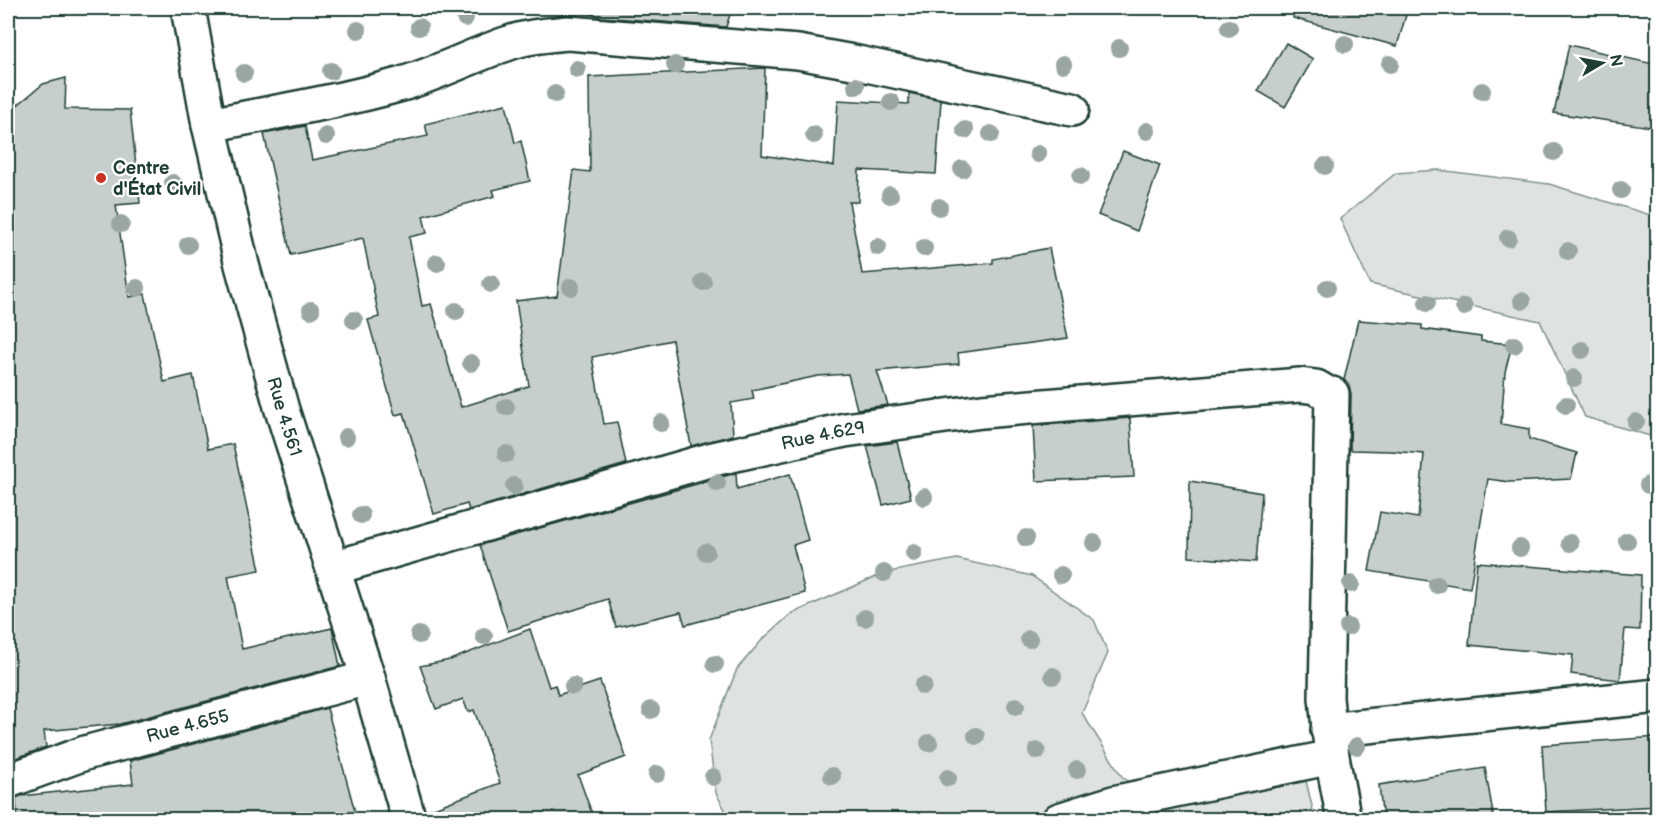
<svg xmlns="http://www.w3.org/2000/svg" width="1665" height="827" viewBox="0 0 1665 827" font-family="'Balsamiq Sans',sans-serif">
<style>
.green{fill:#dee3e2;stroke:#7e908b;stroke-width:1.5}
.building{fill:#c7cfcc;stroke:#1f3d34;stroke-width:1.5}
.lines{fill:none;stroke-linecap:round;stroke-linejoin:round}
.minor-casing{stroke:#1f3d34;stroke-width:38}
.secondary-casing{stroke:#1f3d34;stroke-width:38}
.minor{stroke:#fff;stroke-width:33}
.secondary{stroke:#fff;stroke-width:33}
.tree{fill:#99a6a3}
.poi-dot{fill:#c8321e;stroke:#fff;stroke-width:2}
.labels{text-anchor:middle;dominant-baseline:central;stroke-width:4.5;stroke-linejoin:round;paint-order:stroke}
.poi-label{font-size:18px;font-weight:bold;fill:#1f3d34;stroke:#fff;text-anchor:start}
.street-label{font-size:18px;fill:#1f3d34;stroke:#fff}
</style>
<rect width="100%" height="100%" fill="#fff"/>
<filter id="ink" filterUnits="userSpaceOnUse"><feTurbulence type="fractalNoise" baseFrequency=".0167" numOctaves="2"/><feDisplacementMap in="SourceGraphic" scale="12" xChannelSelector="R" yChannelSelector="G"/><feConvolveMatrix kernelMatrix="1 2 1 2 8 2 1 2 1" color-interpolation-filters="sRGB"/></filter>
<g filter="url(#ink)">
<g class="green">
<path d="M1438,170L1549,184L1657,217V438L1585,417L1540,321L1370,284L1340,219L1396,173Z"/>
<path d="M957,559L1032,576L1094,620L1108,653L1082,713L1123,778L1174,807L1306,781L1315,819H730L716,793L709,740L737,669L762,640L791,614L884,573Z"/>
</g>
<g class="building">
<path d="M583,8H732L726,27L601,17L582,10Z"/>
<path d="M1295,8H1408L1397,46L1293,18Z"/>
<path d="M1286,43L1313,59L1285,107L1258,91Z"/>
<path d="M1569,45L1658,65V128L1554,113Z"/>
<path d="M765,68L762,155L834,166L838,100L909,104V93L941,100L936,174L859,170L858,202H849L862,274L993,263V259L1049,248L1068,338L958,353L959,364L877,371L888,405L857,409L848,374L818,376L752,390L754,399L731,403L733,435L691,446L672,340L592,357L604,424L617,422L626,464L469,510L467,504L434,514L404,413L395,415L368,320L379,317L363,238L291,255L264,134L305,126L312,160L428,136L425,124L506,104L515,143L521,141L530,181L493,190L495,196L423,216L427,233L409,237L422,306L431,304L461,407L529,386L516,301L557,296L574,170L590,172L589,77Z"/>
<path d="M66,78L65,109L130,110L140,203L116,205L129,297L145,294L164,382L193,375L208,449L233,444L260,570L228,576L242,649L332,628L340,666L120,724L44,731L46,747L8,761V113L43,84Z"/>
<path d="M1123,151L1160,165L1137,231L1098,215Z"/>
<path d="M1358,320L1422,325V329L1481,337V341L1512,344L1505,372L1501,424L1529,429V439L1577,453L1571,479L1510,482L1488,479L1470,588L1369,571L1380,512L1418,518L1424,454L1391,451L1350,450L1351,394L1349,385L1344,380Z"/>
<path d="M1130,418L1134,477L1036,481L1033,426Z"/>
<path d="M897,442L911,498L883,505L867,446Z"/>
<path d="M736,473L737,489L790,474L808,540L793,545L805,593L685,625L681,612L616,627L608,599L508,631L480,545Z"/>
<path d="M1190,481L1262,493L1256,562L1189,557Z"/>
<path d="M1477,562L1641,575L1640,630L1625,629L1620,680L1571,674L1573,655L1469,645Z"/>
<path d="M530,629L549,687L555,685L558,695L600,681L626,757L578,775L594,819H427L426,811L500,783L474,710L468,712L463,699L436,709L420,666L450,660Z"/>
<path d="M327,708L357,819H17L16,798L21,796L133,784L130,761Z"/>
<path d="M1658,737V806L1546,812L1542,745Z"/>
<path d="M1485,768L1494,819H1383L1379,785Z"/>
</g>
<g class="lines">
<defs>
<g id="minor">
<path d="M209,125C274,112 339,102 402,84C439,73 473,55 509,43C528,36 548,35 568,33L798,52L853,62L1072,109"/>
<path id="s1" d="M333,568L713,459L845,430L982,411L1300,385L1316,387L1328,394H1332L1326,698L1332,757L1344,820"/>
<path d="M1328,730L1658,696"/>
<path id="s2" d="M8,781L85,753L368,678"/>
<path d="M1059,820L1113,803L1332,757"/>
</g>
<g id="secondary">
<path id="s3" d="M188,8L209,125L242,265L282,410L368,678L409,820"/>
</g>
</defs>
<use href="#minor" class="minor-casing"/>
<use href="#secondary" class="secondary-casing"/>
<use href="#minor" class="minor"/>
<use href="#secondary" class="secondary"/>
</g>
<g class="tree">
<circle cx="465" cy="18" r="9"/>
<circle cx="419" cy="27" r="9"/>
<circle cx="1229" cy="28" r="9"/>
<circle cx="358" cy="30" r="9"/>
<circle cx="1345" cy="44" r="9"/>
<circle cx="1119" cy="48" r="9"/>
<circle cx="1063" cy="64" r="9"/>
<circle cx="1390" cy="64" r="9"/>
<circle cx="675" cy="65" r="9"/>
<circle cx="577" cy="69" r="9"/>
<circle cx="331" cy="71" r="9"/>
<circle cx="244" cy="73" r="9"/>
<circle cx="856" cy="86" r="9"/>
<circle cx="1482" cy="91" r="9"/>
<circle cx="555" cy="94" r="9"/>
<circle cx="891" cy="102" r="9"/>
<circle cx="965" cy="130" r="9"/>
<circle cx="1147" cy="131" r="9"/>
<circle cx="991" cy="134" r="9"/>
<circle cx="814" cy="135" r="9"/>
<circle cx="326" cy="136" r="9"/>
<circle cx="1554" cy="152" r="9"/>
<circle cx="1038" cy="154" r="9"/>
<circle cx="1325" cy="166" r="9"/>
<circle cx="962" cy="169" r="9"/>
<circle cx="1081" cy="176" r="9"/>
<circle cx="173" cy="183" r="9"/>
<circle cx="1621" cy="190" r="9"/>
<circle cx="890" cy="195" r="9"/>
<circle cx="939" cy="207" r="9"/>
<circle cx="121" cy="224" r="9"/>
<circle cx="1508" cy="238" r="9"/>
<circle cx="188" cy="245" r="9"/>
<circle cx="878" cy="247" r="9"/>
<circle cx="924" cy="248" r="9"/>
<circle cx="1568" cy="251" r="9"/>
<circle cx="437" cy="263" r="9"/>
<circle cx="703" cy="282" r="9"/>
<circle cx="491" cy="284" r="9"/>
<circle cx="571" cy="287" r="9"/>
<circle cx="137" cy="288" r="9"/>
<circle cx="1327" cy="288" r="9"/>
<circle cx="1522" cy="301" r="9"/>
<circle cx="1427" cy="303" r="9"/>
<circle cx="1464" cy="307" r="9"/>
<circle cx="311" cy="310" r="9"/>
<circle cx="456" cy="311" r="9"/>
<circle cx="354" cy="320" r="9"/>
<circle cx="1514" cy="345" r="9"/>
<circle cx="1582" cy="350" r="9"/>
<circle cx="471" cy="363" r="9"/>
<circle cx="1574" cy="378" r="9"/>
<circle cx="1566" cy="405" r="9"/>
<circle cx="506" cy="407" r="9"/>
<circle cx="1636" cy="422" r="9"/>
<circle cx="661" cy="423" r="9"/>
<circle cx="346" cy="437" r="9"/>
<circle cx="506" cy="454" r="9"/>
<circle cx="717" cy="483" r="9"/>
<circle cx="1648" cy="485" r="9"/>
<circle cx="514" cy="486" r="9"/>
<circle cx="924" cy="497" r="9"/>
<circle cx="361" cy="515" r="9"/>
<circle cx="1026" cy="538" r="9"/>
<circle cx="1627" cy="541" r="9"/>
<circle cx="1094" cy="543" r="9"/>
<circle cx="1570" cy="543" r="9"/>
<circle cx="1520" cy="548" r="9"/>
<circle cx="706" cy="552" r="9"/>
<circle cx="914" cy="553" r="9"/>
<circle cx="884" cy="573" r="9"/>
<circle cx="1061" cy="575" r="9"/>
<circle cx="1351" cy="584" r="9"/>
<circle cx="1437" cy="585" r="9"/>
<circle cx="865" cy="618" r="9"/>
<circle cx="1348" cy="627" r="9"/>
<circle cx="419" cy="635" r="9"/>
<circle cx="484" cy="636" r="9"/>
<circle cx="1029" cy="639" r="9"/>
<circle cx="715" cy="664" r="9"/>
<circle cx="1053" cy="676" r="9"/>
<circle cx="573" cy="686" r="9"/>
<circle cx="923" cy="686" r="9"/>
<circle cx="1016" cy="706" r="9"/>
<circle cx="651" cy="710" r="9"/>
<circle cx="976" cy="736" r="9"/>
<circle cx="929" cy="743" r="9"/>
<circle cx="1357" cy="746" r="9"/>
<circle cx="1037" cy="751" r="9"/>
<circle cx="1077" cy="770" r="9"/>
<circle cx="657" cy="774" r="9"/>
<circle cx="832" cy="776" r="9"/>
<circle cx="713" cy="777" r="9"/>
<circle cx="948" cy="778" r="9"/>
</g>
</g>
<circle class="poi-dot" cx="101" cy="178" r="6"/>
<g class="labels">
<g class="poi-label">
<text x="113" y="168">Centre<tspan x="113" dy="21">d'État Civil</tspan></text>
</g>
<g class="street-label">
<text stroke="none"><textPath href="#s3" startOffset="420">Rue 4.561</textPath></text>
<text stroke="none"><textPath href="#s1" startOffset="508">Rue 4.629</textPath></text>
<text stroke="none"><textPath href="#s2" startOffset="188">Rue 4.655</textPath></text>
</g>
</g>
<rect width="1665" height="827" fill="none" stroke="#fff" stroke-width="30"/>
<rect x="15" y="15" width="1635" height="797" fill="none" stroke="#1f3d34" stroke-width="2" filter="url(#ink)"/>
<g transform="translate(1602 63) rotate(80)" stroke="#ffffff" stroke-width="4.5" paint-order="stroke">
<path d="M0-4.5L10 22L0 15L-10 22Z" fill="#1f3d34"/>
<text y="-9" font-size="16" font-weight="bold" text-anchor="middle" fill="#1f3d34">N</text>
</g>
</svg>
